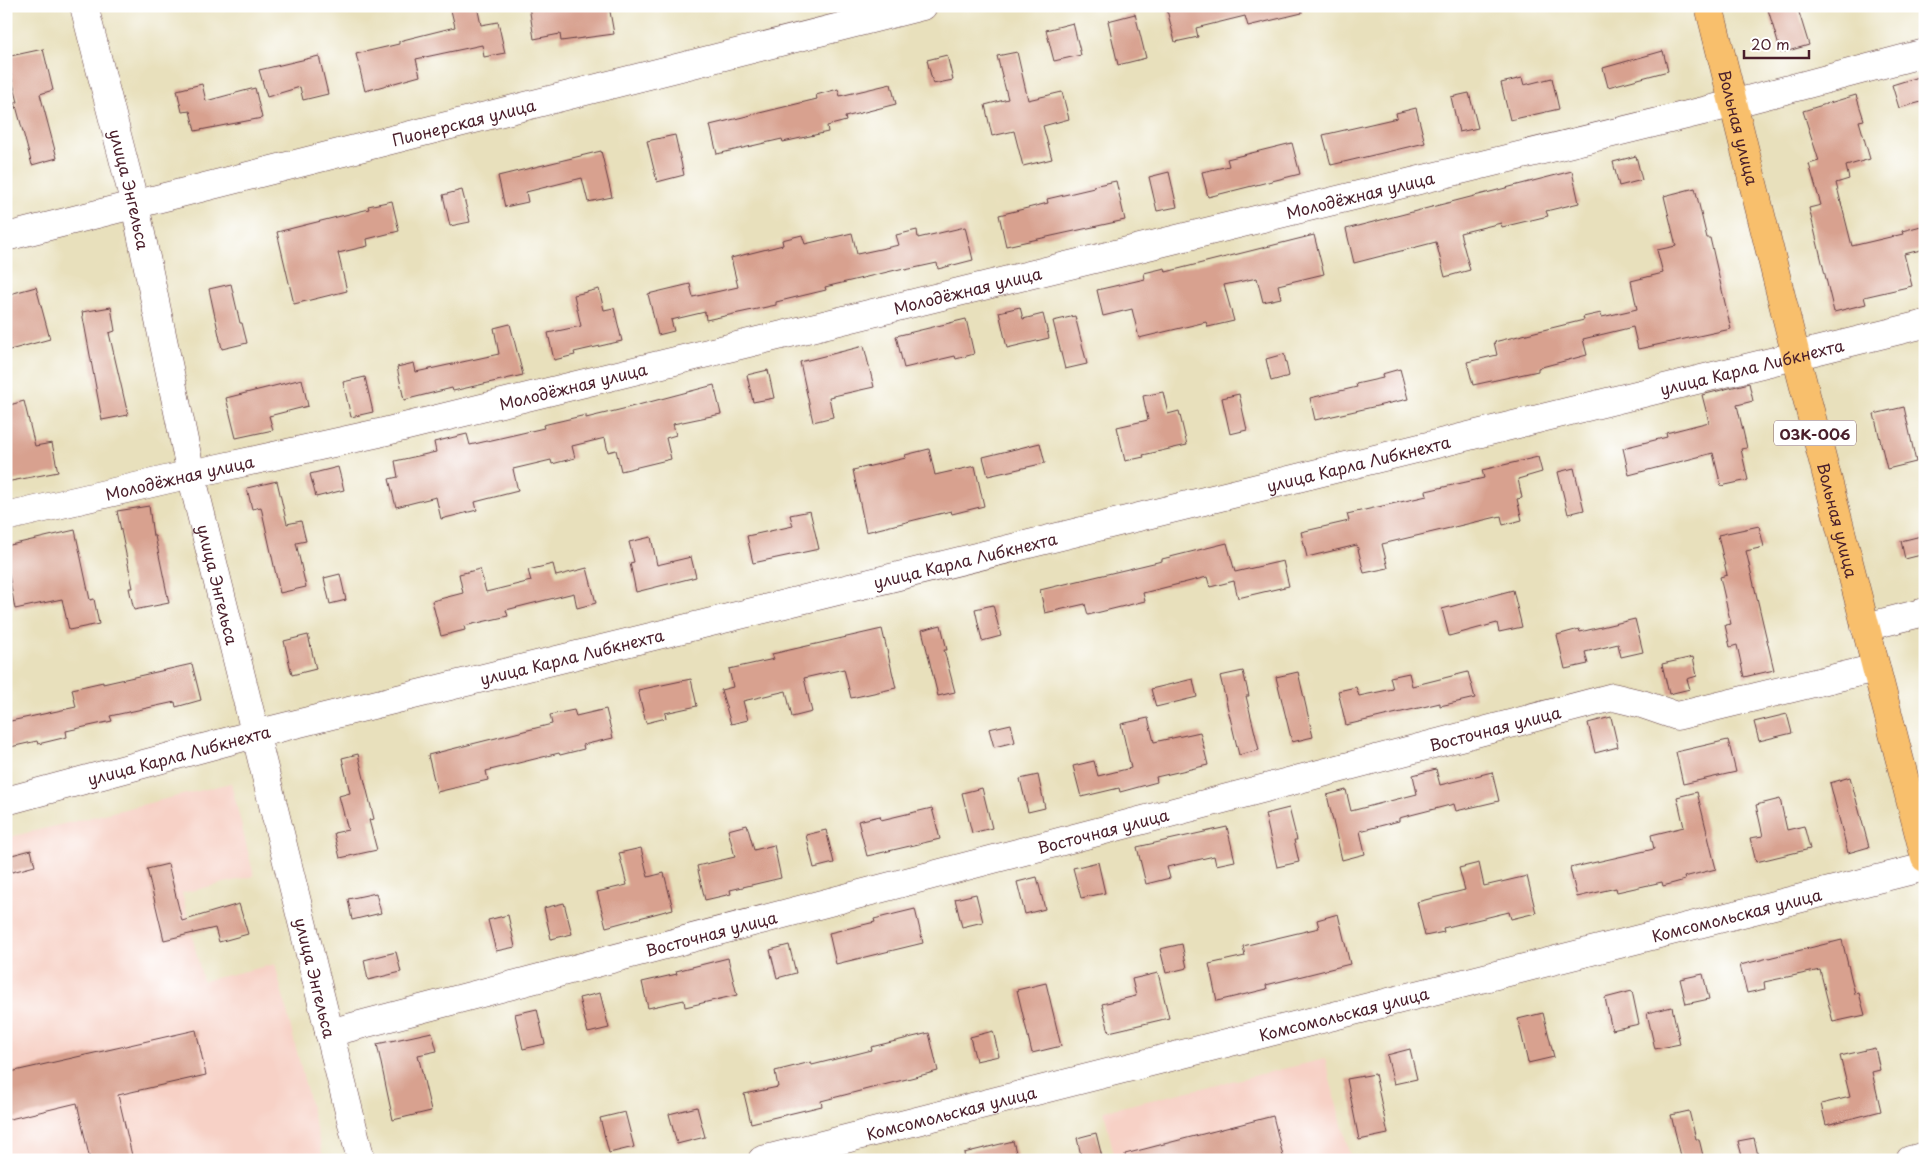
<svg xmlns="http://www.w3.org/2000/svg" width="1931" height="1166" viewBox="0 0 1931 1166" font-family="'Playpen Sans',sans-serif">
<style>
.built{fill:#f7d1c6}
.building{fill:#d8a18f}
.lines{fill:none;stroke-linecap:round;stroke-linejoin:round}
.minor-casing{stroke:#623c41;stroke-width:29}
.major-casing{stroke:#623c41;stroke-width:29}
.minor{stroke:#fff;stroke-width:28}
.major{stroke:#f8bf6c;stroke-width:28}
.labels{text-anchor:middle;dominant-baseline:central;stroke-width:4;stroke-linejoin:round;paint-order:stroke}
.shield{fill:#fff;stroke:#80626b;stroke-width:1}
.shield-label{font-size:15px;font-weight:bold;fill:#4a1f2b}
.street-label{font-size:16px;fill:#4a1f2b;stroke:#fff}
</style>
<rect width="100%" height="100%" fill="#fff"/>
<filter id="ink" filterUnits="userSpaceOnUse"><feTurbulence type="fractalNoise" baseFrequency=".02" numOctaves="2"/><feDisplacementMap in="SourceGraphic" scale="10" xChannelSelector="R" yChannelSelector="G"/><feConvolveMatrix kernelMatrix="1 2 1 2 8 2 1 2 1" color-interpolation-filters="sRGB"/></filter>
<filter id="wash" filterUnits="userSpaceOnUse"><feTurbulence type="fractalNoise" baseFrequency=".0096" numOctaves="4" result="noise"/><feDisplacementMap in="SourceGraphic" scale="20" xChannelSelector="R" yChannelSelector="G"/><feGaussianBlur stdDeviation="1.12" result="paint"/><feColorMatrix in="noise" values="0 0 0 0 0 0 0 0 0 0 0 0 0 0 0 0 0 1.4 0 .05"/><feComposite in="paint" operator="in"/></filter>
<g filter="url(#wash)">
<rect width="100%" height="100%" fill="#e8e0bc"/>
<g class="built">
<path d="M231,783L254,876L182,893L203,981L275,964L324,1160H6V838Z"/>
<path d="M1325,1059L1351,1160H1115L1104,1111Z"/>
</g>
<g id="blocks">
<g class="building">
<path d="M450,6H477L481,25L498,22L505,53L484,57L482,45L416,59L420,76L365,91L356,54L399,44V41L455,27Z"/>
<path d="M529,6H609L614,34L561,41L560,34L534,39Z"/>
<path d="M1184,6H1301L1302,13L1248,26L1245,16L1196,28L1198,37L1175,42L1167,10Z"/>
<path d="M1767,6H1797L1809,45L1781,53Z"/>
<path d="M1135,14L1146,58L1118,65L1108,21Z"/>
<path d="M1073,23L1081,55L1054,61L1046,30Z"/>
<path d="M43,49L53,90L40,94L57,158L32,165L15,102H18L6,57Z"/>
<path d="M1663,51L1668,71L1608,87L1603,68Z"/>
<path d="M1017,52L1028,100L1062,92L1069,119L1043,126L1052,159L1023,166L1014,131L992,136L985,105L1008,99L997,56Z"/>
<path d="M947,55L953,80L933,84L927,60Z"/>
<path d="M319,56L328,94L303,100L300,87L267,97L259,70Z"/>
<path d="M1918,77L1925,101L1899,108L1892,85Z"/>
<path d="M1522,78L1524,85L1552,78L1559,109L1510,120L1501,83Z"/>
<path d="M202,84L206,101L255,88L262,118L195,131L190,111L182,112L177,90Z"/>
<path d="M891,84L896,104L845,117L846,121L827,126L828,132L783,142L782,139L717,154L710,125L817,99L816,95L838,89L840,96Z"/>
<path d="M1469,93L1478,128L1459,132L1451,97Z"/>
<path d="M1856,95L1864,120L1859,121L1870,159L1846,166L1849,179L1836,183L1852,246L1903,234L1902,231L1925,225V249L1904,254L1912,286L1864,297L1866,304L1834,312L1809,208L1821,205L1809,164L1819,161L1803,111Z"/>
<path d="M1416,108L1425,143L1331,165L1323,135L1397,118L1396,113Z"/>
<path d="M675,135L684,175L657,182L647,141Z"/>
<path d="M1292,143L1300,174L1208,197L1202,172L1229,166L1227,159Z"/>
<path d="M601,151L612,197L588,202L582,178L526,192L528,202L505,207L498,176Z"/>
<path d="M1636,156L1642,180L1619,186L1613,162Z"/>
<path d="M1572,171L1579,203L1546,211L1548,216L1502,227L1501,223L1460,233L1470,270L1445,277L1436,242L1354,263L1346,229Z"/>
<path d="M1169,172L1177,207L1157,211L1149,177Z"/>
<path d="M1116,181L1125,220L1006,246L999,215L1048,203L1047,199L1094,188L1093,186Z"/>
<path d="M1695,188L1707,238H1710L1731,329L1638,349L1633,327L1583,339L1587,355L1538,368V371L1473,385L1467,362L1497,355L1494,342L1584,320L1583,317L1601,313L1602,317L1637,309L1631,281L1663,273L1657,250L1676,246L1664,196Z"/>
<path d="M462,190L470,222L450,226L443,195Z"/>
<path d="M392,201L399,231L367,239L368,246L338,253L347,291L294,304L277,232L369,209L368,206Z"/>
<path d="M965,227L973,260L938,269L937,263L905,270L904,268L825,287L826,290L776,302V305L706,320L705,312L671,320L674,331L658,335L648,294L690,284L693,297L738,287L731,258L783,245L782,240L802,235L805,244L852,233L857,254L899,245L896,235L917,230L918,238Z"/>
<path d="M1314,235L1324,274L1278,285L1281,298L1263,302L1257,278L1224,285L1234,321L1208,327L1206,322L1139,338L1132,309L1103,316L1097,290L1145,279L1144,273L1165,268L1166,272Z"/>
<path d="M231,284L240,323H242L247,343L222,349L209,289Z"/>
<path d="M36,287L50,339L6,351V295Z"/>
<path d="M599,289L604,310L614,308L622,341L574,352L575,355L554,360L548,333L581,326L574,295Z"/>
<path d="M111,307L115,331L109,333L128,415L102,420L82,312Z"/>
<path d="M1020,307L1023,319L1043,314L1049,338L1007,348L999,312Z"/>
<path d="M1075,316L1087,364L1065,369L1053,321Z"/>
<path d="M966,319L974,354L956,359L955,356L904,368L896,336Z"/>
<path d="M510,324L523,375L453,391L452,388L404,400L397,367L414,363L416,372L499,354L494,328Z"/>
<path d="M864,346L874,387L829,397L833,417L813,422L800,362Z"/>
<path d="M1284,354L1289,376L1271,381L1266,359Z"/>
<path d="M1400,369L1408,399L1315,420L1310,398L1357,387L1356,384L1383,378L1382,374Z"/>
<path d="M768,370L774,398L753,402L747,375Z"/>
<path d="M365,377L373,412L351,417L343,382Z"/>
<path d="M302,379L308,406L269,416L273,430L236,438L226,398Z"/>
<path d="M1749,383L1753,401L1737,405L1747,448L1741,449L1748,480L1721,486L1713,453L1629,475L1623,448L1667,437L1666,433L1709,422L1702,395Z"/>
<path d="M714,385L721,414L673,424L676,435L666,438L671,459L621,471L616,450L608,452L605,438L572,446L575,458L552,464L551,460L513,469L518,491L475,502L477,510L441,519L436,497L396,507L389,479L398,477L395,461L436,452L434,442L467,434L470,445L544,428L543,425L586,415V418L623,409Z"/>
<path d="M1163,392L1168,414L1179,411L1187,445L1143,455L1144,457L1125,461L1117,427L1148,420L1143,396Z"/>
<path d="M1239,394L1247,430L1230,434L1222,398Z"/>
<path d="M24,401L35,446L52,443L58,472L6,482V406Z"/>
<path d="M1904,407L1916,462L1887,469L1874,414Z"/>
<path d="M1040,443L1045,463L988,476L983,457Z"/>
<path d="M929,449L935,475L975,466L984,506L952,514L951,511L866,532L853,470L906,458L905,455Z"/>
<path d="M1538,457L1542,472L1518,479L1522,498L1517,499L1522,520L1503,525L1501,516L1382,544L1388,568L1364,573L1357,545L1307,557L1301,532L1349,521L1347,514L1427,496L1426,491L1484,478L1482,470Z"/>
<path d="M338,467L344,490L316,497L310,474Z"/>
<path d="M1574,468L1584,510L1568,514L1558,472Z"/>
<path d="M277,481L287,524L301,521L306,541L296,543L306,587L280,593L261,507L252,509L247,488Z"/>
<path d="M149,506L153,536H155L169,603L134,610L129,588H133L117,511Z"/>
<path d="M810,511L819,549L753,563L747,536L793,526L790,515Z"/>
<path d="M1759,526L1764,547L1746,551L1774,670L1744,677L1737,645L1730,647L1725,625L1731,624L1720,577L1727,575L1718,535Z"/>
<path d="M75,530L90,600L94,599L99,624L69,630L62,599L15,609L6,558V546Z"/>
<path d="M1925,535V554L1905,559L1901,541Z"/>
<path d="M651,537L657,565L691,557L696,577L636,592L630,563L634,562L629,542Z"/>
<path d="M1227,543L1235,572L1283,561L1289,586L1238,598L1234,581L1210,587L1207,577L1143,593L1145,601L1088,615L1085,604L1045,613L1040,590L1162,561V559Z"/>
<path d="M553,564L556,576L587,568L596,603L577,608L574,593L506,610L508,616L464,626L465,630L441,636L432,601L463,593L459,574L480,569L486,592L531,581L528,570Z"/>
<path d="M340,574L346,600L330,604L324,578Z"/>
<path d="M1513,590L1522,627L1499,632L1497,623L1449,636L1442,609Z"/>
<path d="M993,605L1001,636L982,641L975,609Z"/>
<path d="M1635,619L1643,652L1621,657L1618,644L1585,652L1588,664L1565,669L1557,635L1579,629L1580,632Z"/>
<path d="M941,625L947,650H944L955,692L938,696L922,630Z"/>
<path d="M882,629L896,688L851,698L844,669L804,678L812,712L792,717L786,691L743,701L748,720L731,724L721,690L733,687L729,669L774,659L772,654Z"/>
<path d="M308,635L316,669L292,675L284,641Z"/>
<path d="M1693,657L1697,676L1687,679L1690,689L1669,694L1662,664Z"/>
<path d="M192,664L201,700L176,707L175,702L110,716L112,721L66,731L67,737L38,744L37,741L6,748V722L76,707L72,689L103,682V684Z"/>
<path d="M1243,671L1249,696H1246L1259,750L1239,755L1220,676Z"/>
<path d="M1298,672L1313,737L1292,742L1276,677Z"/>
<path d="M1468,672L1475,698L1440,706V703L1346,725L1338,691L1356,687L1359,696L1393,689L1390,677L1409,673L1412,686Z"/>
<path d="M691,679L697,706L665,713L666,718L646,723L638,690Z"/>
<path d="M1193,679L1197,697L1156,707L1151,689Z"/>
<path d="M606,709L613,738L583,745L584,749L560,755L559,753L486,771L488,780L437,792L428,755L552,724L550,715L574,710L576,716Z"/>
<path d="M1787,714L1792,733L1759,741L1754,722Z"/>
<path d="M1611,717L1618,747L1595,753L1588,723Z"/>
<path d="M1148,718L1154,742L1200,732L1208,765L1156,777L1157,782L1120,792L1119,788L1081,797L1073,766L1094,761L1098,776L1131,768L1121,724Z"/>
<path d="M1011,724L1015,742L994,747L989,729Z"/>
<path d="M1728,740L1736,772L1683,784L1676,752Z"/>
<path d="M358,754L374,819L369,820L377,850L340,858L334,833L348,830L339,796L350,793L342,758Z"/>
<path d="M1436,769L1440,785L1492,772L1499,801L1456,811L1454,804L1399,818V821L1360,831L1365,854L1342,860L1327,795L1346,790L1351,811L1417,794L1413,775Z"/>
<path d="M1038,775L1045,808L1028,812L1020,779Z"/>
<path d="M1850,777L1869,847L1848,853L1830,783Z"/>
<path d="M982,788L992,828L972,833L962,793Z"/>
<path d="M1697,792L1716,869L1684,877L1685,880L1663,886L1662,882L1617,892L1616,888L1577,897L1570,868L1654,849L1651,835L1684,827L1677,797Z"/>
<path d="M1780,799L1787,830L1804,826L1810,849L1756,862L1750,838L1763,836L1756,805Z"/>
<path d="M932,808L940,839L867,856L858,821L880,816L881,820Z"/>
<path d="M1289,808L1297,840H1294L1299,862L1277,867L1265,814Z"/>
<path d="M747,825L754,850L774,845L781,878L730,890L731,894L705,900L697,866L735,857L728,830Z"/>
<path d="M1227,827L1235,861L1216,865L1214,856L1167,867L1170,878L1146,884L1137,847Z"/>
<path d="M826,830L834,863L814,868L806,835Z"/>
<path d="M641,848L648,877L664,873L673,909L606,927L597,892L627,885L619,853Z"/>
<path d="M31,850L35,866L12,872L8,856Z"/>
<path d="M1098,862L1105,893L1081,898L1073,868Z"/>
<path d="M1479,863L1484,886L1527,876L1536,913L1511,919L1509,912L1443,928L1444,932L1425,936L1417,902L1465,890L1459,868Z"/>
<path d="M168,864L182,921L239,904L248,934L219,942L215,928L164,940L147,869Z"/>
<path d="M1037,877L1045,909L1025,914L1017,882Z"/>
<path d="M376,893L381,913L352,920L348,899Z"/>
<path d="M976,894L983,922L962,927L955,899Z"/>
<path d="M564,903L572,934L551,939L544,908Z"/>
<path d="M915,909L923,943L836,964L829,933L875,922L874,919Z"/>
<path d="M1338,914L1350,964L1266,985L1267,989L1217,1001L1209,964L1245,956L1243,946L1319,928L1317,920Z"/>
<path d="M508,915L515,947L496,951L488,920Z"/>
<path d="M1842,940L1855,994L1859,993L1865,1015L1833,1022L1820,970L1764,982L1765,989L1747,993L1740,965Z"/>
<path d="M1182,944L1187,968L1166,973L1160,949Z"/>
<path d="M789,945L796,973L777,978L770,950Z"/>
<path d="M396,952L401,972L368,980L364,960Z"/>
<path d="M728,958L737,995L685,1007L684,1000L648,1008L642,982L677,974L676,971Z"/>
<path d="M1158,973L1169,1018L1109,1032L1102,1004L1136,996L1132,979Z"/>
<path d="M1703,974L1709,999L1686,1004L1680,979Z"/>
<path d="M1046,983L1061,1046L1032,1053L1017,990Z"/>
<path d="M1632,991L1639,1024L1612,1030L1605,998Z"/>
<path d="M600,993L609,1028L588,1033L579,998Z"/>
<path d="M1672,1007L1680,1044L1655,1049L1647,1013Z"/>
<path d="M537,1009L545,1044L523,1049L515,1014Z"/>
<path d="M1543,1013L1554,1057L1528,1063L1518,1019Z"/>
<path d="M196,1030L206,1075L118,1095L133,1160H90L77,1103L6,1120V1073Z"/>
<path d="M993,1031L999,1056L976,1061L970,1037Z"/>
<path d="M432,1032L437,1051L418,1055L431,1111L393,1120L377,1044Z"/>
<path d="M929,1033L938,1071L821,1101L822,1106L751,1123L744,1094L778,1087L775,1071L811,1062L812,1065L872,1050L871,1047Z"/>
<path d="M1875,1048L1880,1070L1872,1072L1881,1111L1826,1125L1821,1104L1850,1097L1840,1056Z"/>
<path d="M1410,1049L1417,1079L1394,1084L1387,1055Z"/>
<path d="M1375,1074L1388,1134L1359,1140L1347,1079Z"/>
<path d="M697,1107L705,1137L677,1144L669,1114Z"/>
<path d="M1689,1111L1696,1139H1699L1704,1160H1682L1671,1115Z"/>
<path d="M625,1112L634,1147L609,1153L600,1118Z"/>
<path d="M1273,1116L1284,1160H1126L1125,1154Z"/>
<path d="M1096,1133L1102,1157L1082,1160L1077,1138Z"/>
<path d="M1754,1138L1759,1160H1743L1738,1141Z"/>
<path d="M1013,1141L1018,1160H965L964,1153Z"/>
</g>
</g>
</g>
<g filter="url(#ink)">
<use href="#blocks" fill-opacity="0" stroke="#623c41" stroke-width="1"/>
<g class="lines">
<defs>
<g id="minor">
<path id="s1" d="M84,6L135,205L191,474L361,1160"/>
<path id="s2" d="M6,237L923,6"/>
<path id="s3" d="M6,517L191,474L379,433L1732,104L1925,53"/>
<path d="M1865,627L1925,612"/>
<path id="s4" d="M6,801L255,734L1925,324"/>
<path id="s5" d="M329,1033L1613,697L1642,704L1677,716L1876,668"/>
<path id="s6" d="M762,1160L1925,867"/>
<path d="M1910,1160L1925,1156"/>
</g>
<g id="major">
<path id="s7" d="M1709,6L1796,356L1925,858"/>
</g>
</defs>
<use href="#minor" class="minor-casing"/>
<use href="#major" class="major-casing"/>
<use href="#minor" class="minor"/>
<use href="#major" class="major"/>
</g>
</g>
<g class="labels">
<rect class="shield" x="1774" y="420.5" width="82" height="25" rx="4"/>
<g class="shield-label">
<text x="1815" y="433">03К-006</text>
</g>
<g class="street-label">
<text stroke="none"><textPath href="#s2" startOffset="472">Пионерская улица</textPath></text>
<text stroke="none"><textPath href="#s7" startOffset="125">Вольная улица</textPath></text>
<text stroke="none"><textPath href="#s1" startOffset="189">улица Энгельса</textPath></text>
<text stroke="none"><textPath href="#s3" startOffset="1392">Молодёжная улица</textPath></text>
<text stroke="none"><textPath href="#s3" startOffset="988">Молодёжная улица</textPath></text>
<text stroke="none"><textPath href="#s4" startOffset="1799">улица Карла Либкнехта</textPath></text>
<text stroke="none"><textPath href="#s3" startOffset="582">Молодёжная улица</textPath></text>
<text stroke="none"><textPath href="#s4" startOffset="1394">улица Карла Либкнехта</textPath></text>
<text stroke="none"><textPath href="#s3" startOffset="178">Молодёжная улица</textPath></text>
<text stroke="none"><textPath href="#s7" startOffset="530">Вольная улица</textPath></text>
<text stroke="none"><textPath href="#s4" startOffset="989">улица Карла Либкнехта</textPath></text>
<text stroke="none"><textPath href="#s1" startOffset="594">улица Энгельса</textPath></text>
<text stroke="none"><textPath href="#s4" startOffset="584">улица Карла Либкнехта</textPath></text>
<text stroke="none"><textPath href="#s5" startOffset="1205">Восточная улица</textPath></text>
<text stroke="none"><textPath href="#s4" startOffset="179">улица Карла Либкнехта</textPath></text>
<text stroke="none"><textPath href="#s5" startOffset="800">Восточная улица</textPath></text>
<text stroke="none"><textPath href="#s6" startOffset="1005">Комсомольская улица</textPath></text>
<text stroke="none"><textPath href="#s5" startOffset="395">Восточная улица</textPath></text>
<text stroke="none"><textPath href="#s1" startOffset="999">улица Энгельса</textPath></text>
<text stroke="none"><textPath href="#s6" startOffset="600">Комсомольская улица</textPath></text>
<text stroke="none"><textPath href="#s6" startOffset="195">Комсомольская улица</textPath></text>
</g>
</g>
<rect width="1931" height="1166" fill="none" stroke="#fff" stroke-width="25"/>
<path d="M1744 50v8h65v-8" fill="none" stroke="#4a1f2b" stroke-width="2.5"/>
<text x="1751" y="50" font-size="15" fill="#4a1f2b" stroke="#ffffff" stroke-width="4" paint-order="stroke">20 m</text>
</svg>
